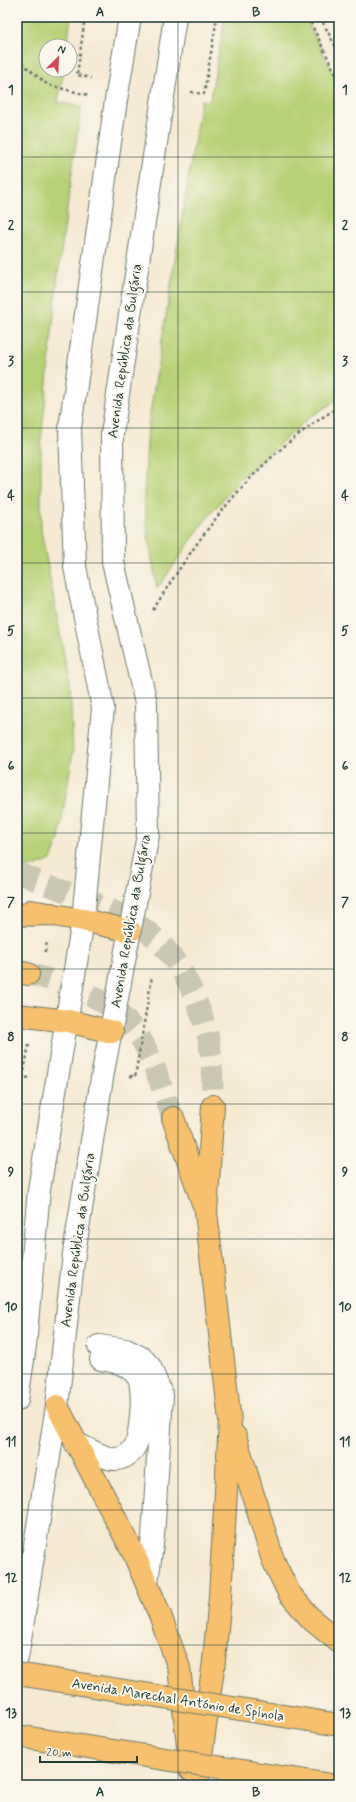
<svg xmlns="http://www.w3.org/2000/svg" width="356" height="1802" viewBox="0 0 356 1802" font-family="Mynerve,sans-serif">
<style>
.green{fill:#b7d176;stroke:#6b8755}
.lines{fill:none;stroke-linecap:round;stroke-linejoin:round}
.highway-tunnel{stroke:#cac7b2;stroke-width:22;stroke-dasharray:22 11;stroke-linecap:butt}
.minor-casing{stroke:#6a796b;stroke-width:24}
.major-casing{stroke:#6a796b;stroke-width:24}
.highway-casing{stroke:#6a796b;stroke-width:24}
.path{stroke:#6a796b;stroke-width:2.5;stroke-dasharray:3 3;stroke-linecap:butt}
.minor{stroke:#fff;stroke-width:22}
.major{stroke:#f7c06c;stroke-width:22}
.highway{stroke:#f7c06c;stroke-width:22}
.highway-bridge-casing{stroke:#6a796b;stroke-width:24;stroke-linecap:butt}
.highway-bridge{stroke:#f7c06c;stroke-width:22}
.grid{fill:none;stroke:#1f3d34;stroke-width:1;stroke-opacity:0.55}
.labels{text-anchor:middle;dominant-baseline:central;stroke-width:4;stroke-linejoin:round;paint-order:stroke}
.street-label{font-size:14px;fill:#1f3d34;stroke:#fbf7ec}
.neatline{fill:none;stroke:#1f3d34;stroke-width:1.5}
.grid-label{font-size:13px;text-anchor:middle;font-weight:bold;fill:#1f3d34}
</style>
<rect width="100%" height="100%" fill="#fbf7ec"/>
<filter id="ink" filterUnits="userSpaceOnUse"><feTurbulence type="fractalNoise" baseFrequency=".025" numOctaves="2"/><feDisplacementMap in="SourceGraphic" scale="8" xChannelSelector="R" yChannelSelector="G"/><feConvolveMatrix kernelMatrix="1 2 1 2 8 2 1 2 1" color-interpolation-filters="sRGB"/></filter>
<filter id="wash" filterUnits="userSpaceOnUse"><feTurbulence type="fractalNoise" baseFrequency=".012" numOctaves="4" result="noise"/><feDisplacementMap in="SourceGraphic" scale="16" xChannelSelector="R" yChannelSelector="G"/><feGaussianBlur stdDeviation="0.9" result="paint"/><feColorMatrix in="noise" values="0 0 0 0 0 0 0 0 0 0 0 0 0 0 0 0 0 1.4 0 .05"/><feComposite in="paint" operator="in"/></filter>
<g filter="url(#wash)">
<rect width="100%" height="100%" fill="#f5e9d2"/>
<g class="green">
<path d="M17,17H71L67,46H46V70H64L58,102L81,107L58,274L41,442V530L70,687L73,751L59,839L51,860L36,866L17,868Z"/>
<path d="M225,17H305L339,85V399L310,417L240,479L204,522L157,589L147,529L144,495L148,426L201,100L210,101Z"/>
</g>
</g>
<g filter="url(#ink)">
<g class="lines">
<g class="highway-tunnel">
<path d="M17,872C56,890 100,901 137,924C176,949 197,993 208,1037C213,1059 212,1084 213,1106"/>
<path d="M28,974C68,983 106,996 134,1029C151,1050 163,1092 173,1118"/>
</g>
<defs>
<g id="minor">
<path d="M99,1346L126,1350L142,1358L150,1367L162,1396L153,1536L147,1583"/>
<path d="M17,1400L25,1346L39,1190L83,920L103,708L75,567L70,428L116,100L130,17"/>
<path d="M76,1444C85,1447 107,1460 116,1459C123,1459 132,1453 135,1446C141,1436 145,1386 138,1377C129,1364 115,1361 101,1359"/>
<path d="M17,1658L57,1406L74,1253L103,1072L148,835L146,703L113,562L112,434L175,17"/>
</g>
<g id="major">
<path d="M31,911L83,920L130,931"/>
<path d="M17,1015L68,1021L112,1032"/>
</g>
<g id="highway">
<path d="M17,915L51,914"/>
<path d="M17,972L28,974"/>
<path d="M173,1118L203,1203"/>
<path d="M57,1406L134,1554L160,1615L179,1668L191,1770"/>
<path d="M235,1436L273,1560L289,1593L311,1619L339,1642"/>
<path d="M309,1720L339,1725"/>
<path d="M300,1780L330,1785"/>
<path d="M197,1785L214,1661L220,1596L230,1421L206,1212L213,1106"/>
</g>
</defs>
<use href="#minor" class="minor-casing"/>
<use href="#major" class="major-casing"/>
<use href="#highway" class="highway-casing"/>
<g class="path">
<path d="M85,17L77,75L91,78"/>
<path d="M308,17L339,81"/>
<path d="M320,17L339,53"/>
<path d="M17,59L48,85L88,95"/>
<path d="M191,92L204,94L217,17"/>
<path d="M153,610C203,530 256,456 339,407"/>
<path d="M45,952L47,942"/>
<path d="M130,1076L135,1077L152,976"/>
<path d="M29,1078L23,1077L29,1044"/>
</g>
<use href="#minor" class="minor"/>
<use href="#major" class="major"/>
<use href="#highway" class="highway"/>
<defs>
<g id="highway-bridge">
<path d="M17,1674L309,1720"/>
<path d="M17,1736L300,1780"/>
</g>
</defs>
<use href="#highway-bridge" class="highway-bridge-casing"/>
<use href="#highway-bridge" class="highway-bridge"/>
</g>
</g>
<path class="grid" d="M178,17V1785M17,157H339M17,292H339M17,428H339M17,563H339M17,698H339M17,833H339M17,969H339M17,1104H339M17,1239H339M17,1374H339M17,1510H339M17,1645H339"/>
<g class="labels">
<g class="street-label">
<text transform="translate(125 351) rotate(-82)">Avenida República da Bulgária</text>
<text transform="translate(131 921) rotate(-80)">Avenida República da Bulgária</text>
<text transform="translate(78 1240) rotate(-82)">Avenida República da Bulgária</text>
<text transform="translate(178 1700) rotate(9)">Avenida Marechal António de Spínola</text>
</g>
</g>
<rect width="356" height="1802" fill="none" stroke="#fbf7ec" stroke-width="44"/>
<g transform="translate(58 58) rotate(24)"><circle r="19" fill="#fbf7ec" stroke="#a3ada2"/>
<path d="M0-3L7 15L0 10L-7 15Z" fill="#d1495b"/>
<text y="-6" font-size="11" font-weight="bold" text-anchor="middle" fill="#1f3d34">N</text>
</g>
<path d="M40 1756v6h97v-6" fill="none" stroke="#1f3d34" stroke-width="2"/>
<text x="46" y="1756" font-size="12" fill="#1f3d34" stroke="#fbf7ec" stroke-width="3" paint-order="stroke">20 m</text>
<rect x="22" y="22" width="312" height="1758" class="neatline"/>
<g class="grid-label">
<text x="100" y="16">A</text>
<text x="256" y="16">B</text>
<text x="11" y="94">1</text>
<text x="345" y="94">1</text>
<text x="11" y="229">2</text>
<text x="345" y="229">2</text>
<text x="11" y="365">3</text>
<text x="345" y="365">3</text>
<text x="11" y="500">4</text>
<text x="345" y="500">4</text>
<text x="11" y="635">5</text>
<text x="345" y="635">5</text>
<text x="11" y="770">6</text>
<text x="345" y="770">6</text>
<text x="11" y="906">7</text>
<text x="345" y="906">7</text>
<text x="11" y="1041">8</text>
<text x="345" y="1041">8</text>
<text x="11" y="1176">9</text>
<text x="345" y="1176">9</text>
<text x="11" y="1311">10</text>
<text x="345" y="1311">10</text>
<text x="11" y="1446">11</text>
<text x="345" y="1446">11</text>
<text x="11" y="1582">12</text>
<text x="345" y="1582">12</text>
<text x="11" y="1717">13</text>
<text x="345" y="1717">13</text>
<text x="100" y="1796">A</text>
<text x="256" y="1796">B</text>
</g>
</svg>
